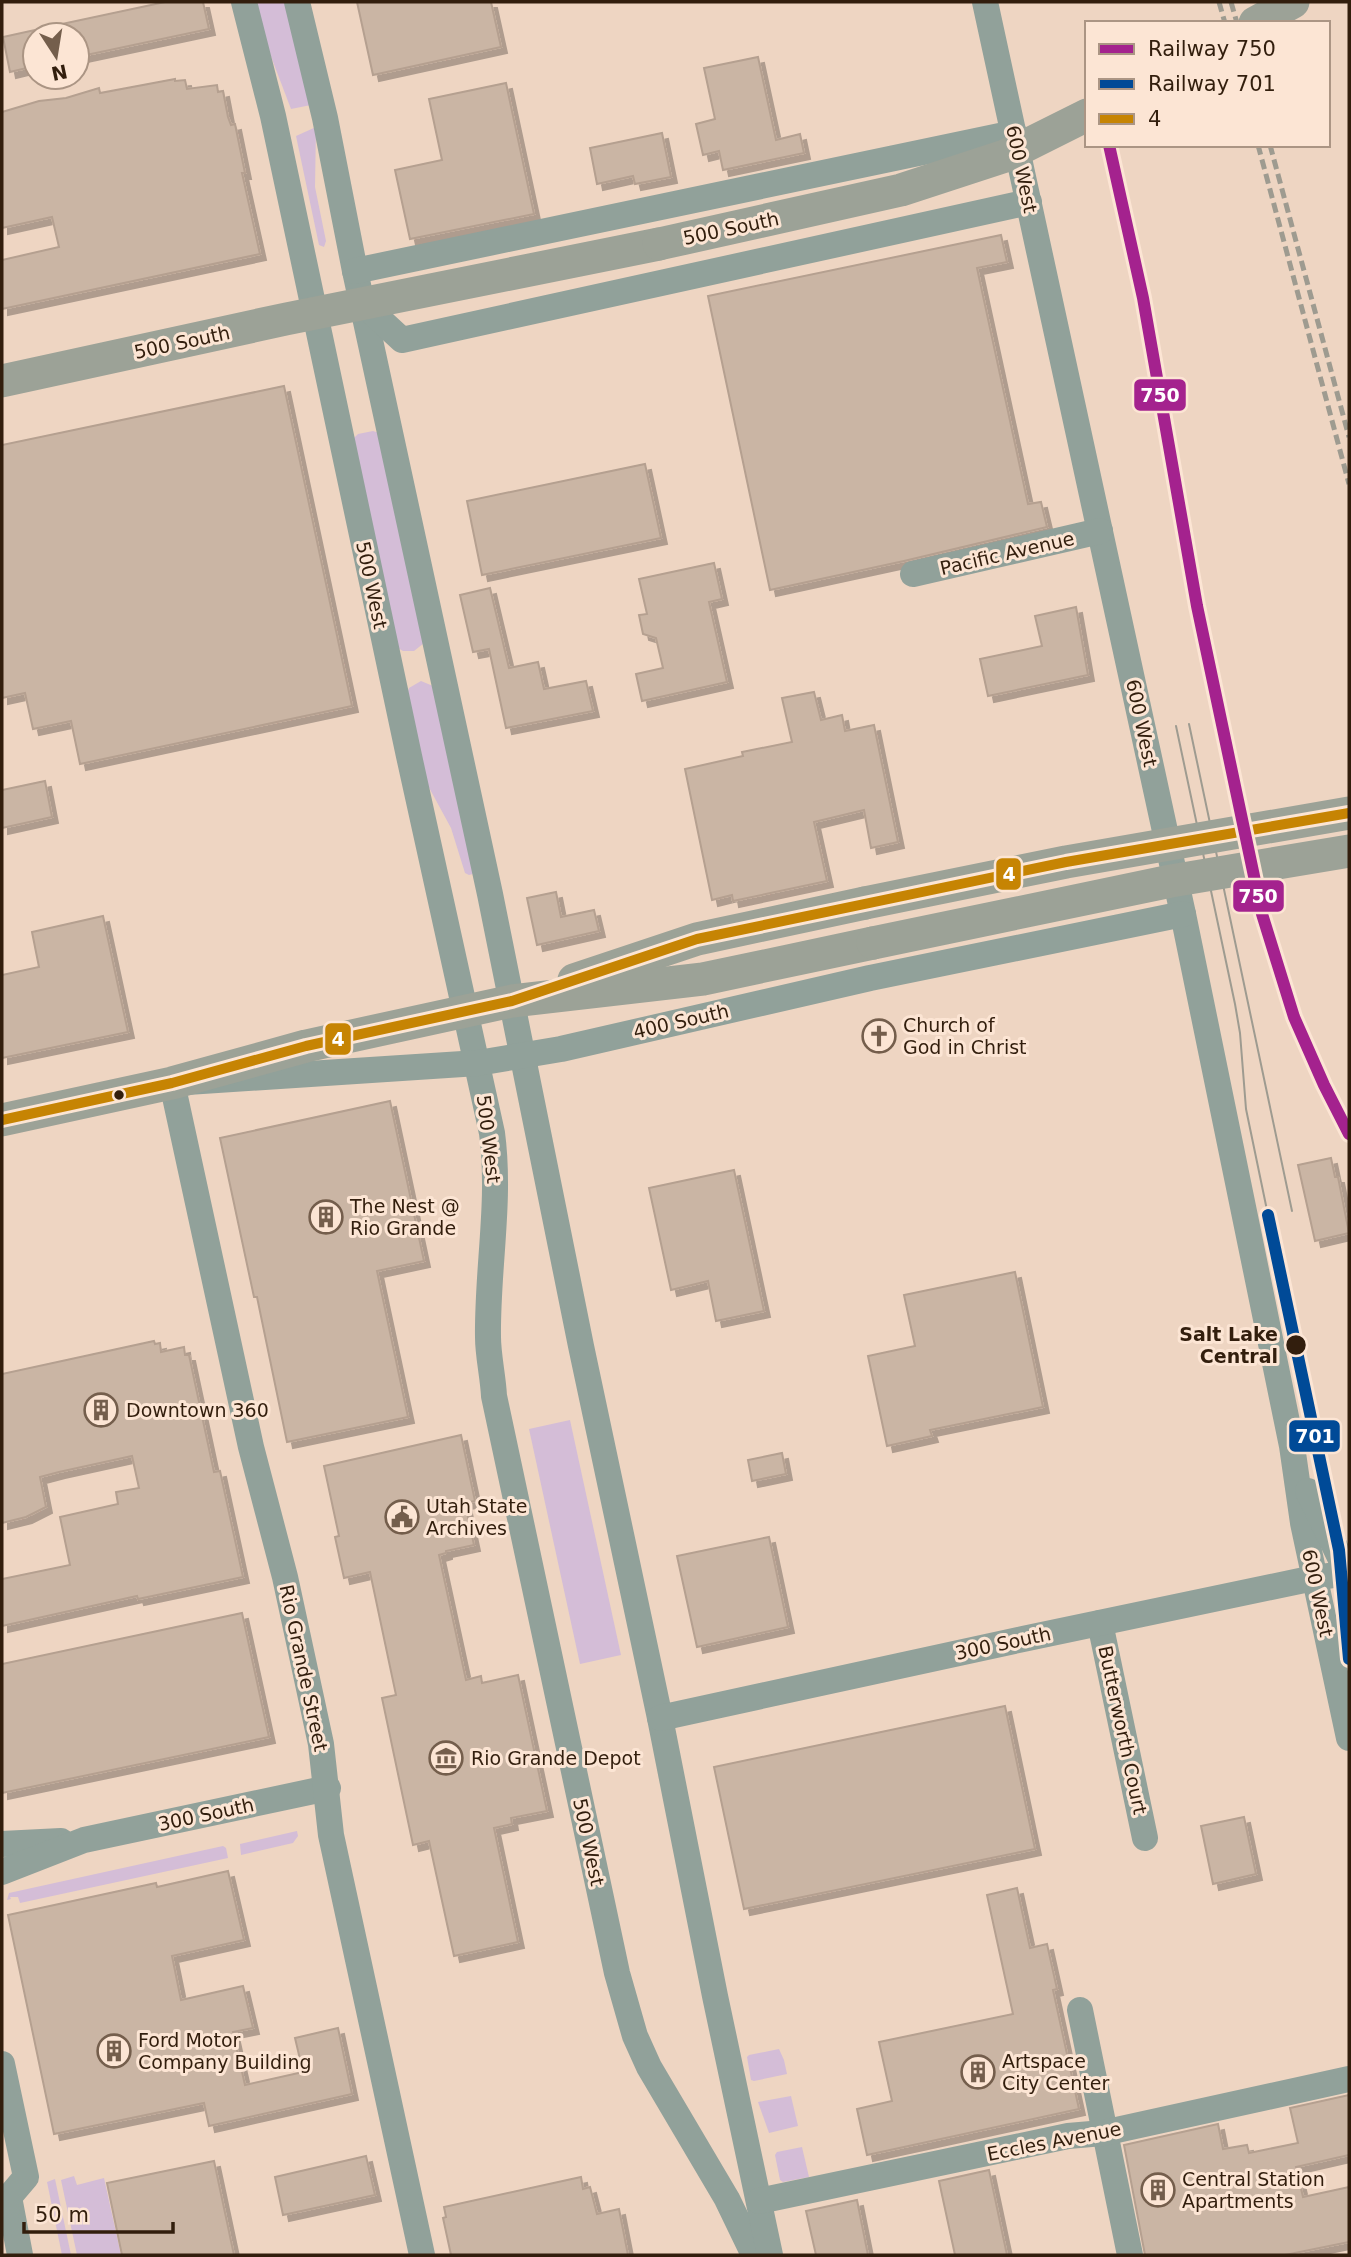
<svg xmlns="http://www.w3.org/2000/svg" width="1351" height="2257" viewBox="0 0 1351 2257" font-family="'DejaVu Sans',sans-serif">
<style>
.green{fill:#d4bdd7}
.building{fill:#cab5a4;stroke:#b5a090;stroke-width:2;filter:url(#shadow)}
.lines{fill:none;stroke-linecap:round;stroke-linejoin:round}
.minor{stroke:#91a19a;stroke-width:26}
.major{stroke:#9ca297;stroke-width:33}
.tram{stroke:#9e9b90;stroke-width:2}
.rail{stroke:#9e9b90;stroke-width:5;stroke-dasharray:10 5;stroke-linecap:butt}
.major-bridge{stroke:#9ca297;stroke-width:33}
.bus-1-casing{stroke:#fce5d4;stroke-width:16}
.bus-1{stroke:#c68403;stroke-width:10}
.rail-1-casing{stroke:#fce5d4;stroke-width:18}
.rail-2-casing{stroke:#fce5d4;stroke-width:18}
.rail-1{stroke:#a4228e;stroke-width:12}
.rail-2{stroke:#004a97;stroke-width:12}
.bus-dot{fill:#321e0d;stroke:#fce5d4;stroke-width:2.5}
.labels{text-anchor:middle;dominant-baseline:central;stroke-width:6;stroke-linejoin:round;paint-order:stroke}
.street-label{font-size:19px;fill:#321e0d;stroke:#fce5d4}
.poi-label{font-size:19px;fill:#321e0d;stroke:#fce5d4;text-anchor:start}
.stop-label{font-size:19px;font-weight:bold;fill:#321e0d;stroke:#fce5d4;text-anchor:end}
.line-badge{stroke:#fce5d4;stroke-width:2.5}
.badge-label{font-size:19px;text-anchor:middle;font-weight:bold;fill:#fff}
</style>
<defs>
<filter id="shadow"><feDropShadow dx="6" dy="6" stdDeviation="0" flood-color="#0004"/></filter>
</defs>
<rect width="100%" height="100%" fill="#eed5c2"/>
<g class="green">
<path d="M257,2H289L311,105L291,109L267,46Z"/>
<path d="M316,127L315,187L326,241L324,247L319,245L296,136Z"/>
<path d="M373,431L379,433L424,643L414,651H403L398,648L354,438L358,434Z"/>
<path d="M421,681L433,686L473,874L469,875L465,873L451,828L426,782L407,694L409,688Z"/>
<path d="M570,1420L621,1655L580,1664L529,1429Z"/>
<path d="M297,1831L298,1836L293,1843L241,1855L240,1844Z"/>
<path d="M223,1846L226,1848L228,1858L20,1903L18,1897H10L11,1899L7,1900L9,1893Z"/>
<path d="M779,2049L784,2060L787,2074L754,2081L751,2080L747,2057L749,2055Z"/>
<path d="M791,2096L798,2126L769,2133L758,2102Z"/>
<path d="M802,2147L809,2177L783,2182L780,2180L775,2155L777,2152Z"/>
<path d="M74,2176L77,2185L104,2178L121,2255H77L61,2180Z"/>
<path d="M55,2179L71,2255H62L47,2182Z"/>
</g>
<g class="building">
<path d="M165,2H203L209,29L77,57V35H44L43,28Z"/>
<path d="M357,2H491L501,47L373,75Z"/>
<path d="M35,30V66L10,72L3,37Z"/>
<path d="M758,57L776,140L800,134L804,153L723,170L719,151L703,155L696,124L715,119L704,68Z"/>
<path d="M175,79V81L185,80L187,89L217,85L218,92L223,91L228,117L231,125L235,124L245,173H242L260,254L2,309V260L59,247L52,217L2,228V112L39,101L66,98L99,88L100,93Z"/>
<path d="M506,83L534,214L410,239L395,170L442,160L429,99Z"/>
<path d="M662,133L671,177L635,184L633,176L597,184L590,148Z"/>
<path d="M1001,235L1007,262L977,268L1028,504L1041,502L1047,527L904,561L770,590L708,296Z"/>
<path d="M284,386L352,706L80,764L71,721L33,729L25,693L2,698V445Z"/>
<path d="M645,464L661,538L482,575L467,501Z"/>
<path d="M714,563L722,599L709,602L727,682L642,701L636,674L663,668L656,638L643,634L639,615L647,614L639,579Z"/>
<path d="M490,588L509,668L538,662L544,689L586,681L593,711L506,728L489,649L473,652L460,595Z"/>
<path d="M1076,607L1088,675L988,696L980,659L1042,646L1035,616Z"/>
<path d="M814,692L821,720L842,715L845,731L874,725L898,842L871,848L864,810L814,822L827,881L733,901L732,895L712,900L685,769L743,756L742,752L792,742L782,698Z"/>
<path d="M45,781L52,817L2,828V790Z"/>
<path d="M556,892L561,917L594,910L599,931L537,945L527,898Z"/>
<path d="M103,916L128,1032L2,1058V975L39,967L32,932Z"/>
<path d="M390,1101L424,1261L377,1271L408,1417L287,1442L257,1297H254L220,1138Z"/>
<path d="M1331,1158L1335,1177H1338L1349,1233L1315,1241L1298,1165Z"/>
<path d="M734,1170L764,1311L716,1321L708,1281L671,1290L649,1188Z"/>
<path d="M1015,1272L1043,1407L930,1430L932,1436L887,1446L868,1356L915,1346L904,1295Z"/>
<path d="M154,1341L155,1344L160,1343L161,1352L184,1347L185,1355H189L214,1472L220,1471L243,1577L138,1599L137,1596L2,1626V1579L70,1565L60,1517L118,1504L116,1492L139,1488L132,1456L59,1472L40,1477L46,1507L26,1517L2,1523V1374Z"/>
<path d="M461,1435L475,1501L465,1503L474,1545L446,1551V1553L439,1555L466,1680L481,1676L482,1683L518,1675L547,1811L511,1818L512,1824L494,1828L518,1942L454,1956L429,1841L413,1845L382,1698L396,1695L370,1572L344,1578L335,1537L339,1536L324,1466Z"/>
<path d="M782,1453L786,1474L752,1481L748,1460Z"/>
<path d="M769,1537L788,1627L697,1647L677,1556Z"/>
<path d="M242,1613L269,1737L2,1793V1664Z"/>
<path d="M1005,1706L1035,1849L744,1909L714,1767Z"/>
<path d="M1244,1817L1256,1874L1213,1884L1201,1826Z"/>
<path d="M228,1871L244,1940L172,1956L181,2000L243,1986L253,2028L233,2032L245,2085L303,2072L295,2038L338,2028L352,2094L209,2126L204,2103L54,2134L8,1915L156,1883L157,1887Z"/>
<path d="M1017,1888L1030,1948L1047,1944L1057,1989L1053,1990L1079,2109L867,2155L857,2109L892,2101L879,2042L1013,2014L987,1895Z"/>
<path d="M1349,2095V2155L1296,2167L1303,2197L1349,2187V2242L1285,2255H1145L1124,2145L1218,2124L1223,2149L1247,2145L1249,2153L1298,2143L1290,2108Z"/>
<path d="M366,2156L375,2195L283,2215L275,2177Z"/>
<path d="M214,2161L234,2255H122L107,2183Z"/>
<path d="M989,2170L1007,2255H955L939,2181Z"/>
<path d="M581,2177L583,2189L590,2187L597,2214L619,2209L628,2255H451L443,2218L446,2217L444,2207Z"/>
<path d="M857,2200L868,2255H816L806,2211Z"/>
</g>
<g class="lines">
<g class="minor">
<path d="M244,2L273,116L409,756L492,1133C501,1201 487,1269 488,1337C488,1356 493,1376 494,1396L617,1973L635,2036L649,2067L727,2199L754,2255"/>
<path d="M297,2L325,118L355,271L490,894L581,1346L660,1718L715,1996L770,2255"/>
<path d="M985,2L1183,914L1292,1446L1303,1523L1349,1738"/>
<path d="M355,271L1014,133"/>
<path d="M363,304L402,340L1029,202"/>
<path d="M913,574L1100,531"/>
<path d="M1308,1491L1349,1576"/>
<path d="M1100,1623L1145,1838"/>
<path d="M660,1718L1023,1639L1314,1578L1348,1573"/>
<path d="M2,1844L61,1841"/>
<path d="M2,1872L84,1840L328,1788"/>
<path d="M1080,2010L1130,2255"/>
<path d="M2,2064L26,2177L9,2197L20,2255"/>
<path d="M759,2201L1068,2136L1103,2133L1349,2079"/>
<path d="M422,2255L331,1835L321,1744L285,1577L251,1447L172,1083L478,1063L561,1049L870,978L1183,914"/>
</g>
<g class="major">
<path d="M1255,23L1293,2"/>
<path d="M2,381L286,319L659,244"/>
<path d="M574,980L697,939L865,903"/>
<path d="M2,1120L172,1083L306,1046L512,1001L703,979L873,943"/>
</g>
<g class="tram">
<path d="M1189,724L1292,1211"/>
<path d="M1176,726L1235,1004L1240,1033L1246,1109L1268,1215"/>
</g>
<g class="rail">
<path d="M1219,2L1225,23"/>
<path d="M1231,2L1237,23"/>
<path d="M1258,145L1349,484"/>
<path d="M1270,145L1349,437"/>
</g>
<g class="major-bridge">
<path d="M659,244L901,190L1005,156L1087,115"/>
<path d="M865,903L1066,862L1349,813"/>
<path d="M873,943L1171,881L1349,851"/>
</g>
<defs>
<path id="bus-1" d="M2,1120L172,1083L306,1046L512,1001L697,939L1066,862L1349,813"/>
</defs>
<use href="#bus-1" class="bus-1-casing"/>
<use href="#bus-1" class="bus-1"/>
<defs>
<path id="rail-1" d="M1109,145L1143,298L1197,606L1262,914L1294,1017L1324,1085L1349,1134"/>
<path id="rail-2" d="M1268,1215L1339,1550L1349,1659"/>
</defs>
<use href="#rail-1" class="rail-1-casing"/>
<use href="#rail-2" class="rail-2-casing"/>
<use href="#rail-1" class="rail-1"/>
<use href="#rail-2" class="rail-2"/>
</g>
<defs>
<symbol id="church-ring" viewBox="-11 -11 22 22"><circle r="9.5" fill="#fce5d4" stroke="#745e4c" stroke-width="1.5"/><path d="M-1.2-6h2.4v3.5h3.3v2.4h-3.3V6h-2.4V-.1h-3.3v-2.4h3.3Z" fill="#745e4c"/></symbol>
<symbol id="building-ring" viewBox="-11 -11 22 22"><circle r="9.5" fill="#fce5d4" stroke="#745e4c" stroke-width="1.5"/><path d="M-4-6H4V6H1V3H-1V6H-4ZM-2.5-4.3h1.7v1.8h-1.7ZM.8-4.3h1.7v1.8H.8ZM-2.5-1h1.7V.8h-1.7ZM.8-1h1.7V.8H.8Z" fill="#745e4c"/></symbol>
<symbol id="civic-ring" viewBox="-11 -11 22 22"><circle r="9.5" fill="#fce5d4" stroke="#745e4c" stroke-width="1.5"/><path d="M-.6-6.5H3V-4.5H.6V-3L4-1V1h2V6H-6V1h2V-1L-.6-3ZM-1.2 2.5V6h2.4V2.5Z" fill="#745e4c"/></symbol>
<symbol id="museum-ring" viewBox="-11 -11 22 22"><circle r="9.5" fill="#fce5d4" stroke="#745e4c" stroke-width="1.5"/><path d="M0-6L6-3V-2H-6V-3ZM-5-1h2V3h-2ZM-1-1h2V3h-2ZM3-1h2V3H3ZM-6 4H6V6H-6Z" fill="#745e4c"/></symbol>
</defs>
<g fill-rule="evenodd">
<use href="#church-ring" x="860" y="1017" width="38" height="38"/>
<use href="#building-ring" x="307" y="1198" width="38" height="38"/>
<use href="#building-ring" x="82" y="1391" width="38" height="38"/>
<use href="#civic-ring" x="383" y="1498" width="38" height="38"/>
<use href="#museum-ring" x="427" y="1739" width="38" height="38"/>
<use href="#building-ring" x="95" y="2032" width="38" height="38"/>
<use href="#building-ring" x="959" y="2053" width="38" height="38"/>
<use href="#building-ring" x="1139" y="2171" width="38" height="38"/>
</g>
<g class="bus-dot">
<circle cx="119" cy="1095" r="6"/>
<circle cx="1296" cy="1345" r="11"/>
</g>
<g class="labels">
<g class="street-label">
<text transform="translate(1022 169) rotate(78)">600 West</text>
<text transform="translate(731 228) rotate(-12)">500 South</text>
<text transform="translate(182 342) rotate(-12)">500 South</text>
<text transform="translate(1007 553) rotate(-13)">Pacific Avenue</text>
<text transform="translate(372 585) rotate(78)">500 West</text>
<text transform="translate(1142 723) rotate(78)">600 West</text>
<text transform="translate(681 1021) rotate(-13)">400 South</text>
<text transform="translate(489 1139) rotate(83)">500 West</text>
<text transform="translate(1318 1593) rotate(78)">600 West</text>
<text transform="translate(1003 1643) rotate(-12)">300 South</text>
<text transform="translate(304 1668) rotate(78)">Rio Grande Street</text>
<text transform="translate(1123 1730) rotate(78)">Butterworth Court</text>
<text transform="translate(206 1814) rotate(-12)">300 South</text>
<text transform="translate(589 1842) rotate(78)">500 West</text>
<text transform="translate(1054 2141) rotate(-11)">Eccles Avenue</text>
</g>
<g class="poi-label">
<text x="903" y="1025">Church of<tspan x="903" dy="22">God in Christ</tspan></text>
<text x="350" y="1206">The Nest @<tspan x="350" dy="22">Rio Grande</tspan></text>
<text x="126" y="1410">Downtown 360</text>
<text x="426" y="1506">Utah State<tspan x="426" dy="22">Archives</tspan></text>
<text x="471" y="1758">Rio Grande Depot</text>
<text x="138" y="2040">Ford Motor<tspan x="138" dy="22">Company Building</tspan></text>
<text x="1002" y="2061">Artspace<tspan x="1002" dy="22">City Center</tspan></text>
<text x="1182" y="2179">Central Station<tspan x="1182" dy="22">Apartments</tspan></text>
</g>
<g class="stop-label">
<text x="1278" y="1334">Salt Lake<tspan x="1278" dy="22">Central</tspan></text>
</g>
</g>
<g class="line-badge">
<rect x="1133" y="378" width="54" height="34" rx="7" fill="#a4228e"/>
<rect x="995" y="857" width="27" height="34" rx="7" fill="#c68403"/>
<rect x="1232" y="879" width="53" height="34" rx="7" fill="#a4228e"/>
<rect x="324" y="1022" width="28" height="34" rx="7" fill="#c68403"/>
<rect x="1288" y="1419" width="53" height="34" rx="7" fill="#004a97"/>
</g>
<g class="badge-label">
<text x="1160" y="402">750</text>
<text x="1009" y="881">4</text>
<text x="1258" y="903">750</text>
<text x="338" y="1046">4</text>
<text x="1315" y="1443">701</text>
</g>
<rect width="1351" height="2257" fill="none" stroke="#321e0d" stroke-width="7"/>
<rect x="1085" y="21" width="245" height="126" fill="#fce5d4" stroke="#ab9584" stroke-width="2"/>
<rect x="1099" y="44" width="35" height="10" fill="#a4228e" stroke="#ab9584" stroke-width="2"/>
<text x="1148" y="56" font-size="21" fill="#321e0d">Railway 750</text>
<rect x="1099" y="79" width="35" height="10" fill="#004a97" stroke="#ab9584" stroke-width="2"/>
<text x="1148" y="91" font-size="21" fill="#321e0d">Railway 701</text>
<rect x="1099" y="114" width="35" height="10" fill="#c68403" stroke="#ab9584" stroke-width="2"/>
<text x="1148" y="126" font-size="21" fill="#321e0d">4</text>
<g transform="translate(56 56) rotate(168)"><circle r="33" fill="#fce5d4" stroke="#ab9584" stroke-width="2"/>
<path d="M0-5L12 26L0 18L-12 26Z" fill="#745e4c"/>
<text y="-10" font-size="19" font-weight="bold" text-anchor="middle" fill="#321e0d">N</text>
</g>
<path d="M24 2222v10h149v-10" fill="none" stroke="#321e0d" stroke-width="3.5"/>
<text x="35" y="2222" font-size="21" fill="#321e0d" stroke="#fce5d4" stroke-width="5" paint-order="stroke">50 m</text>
</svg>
